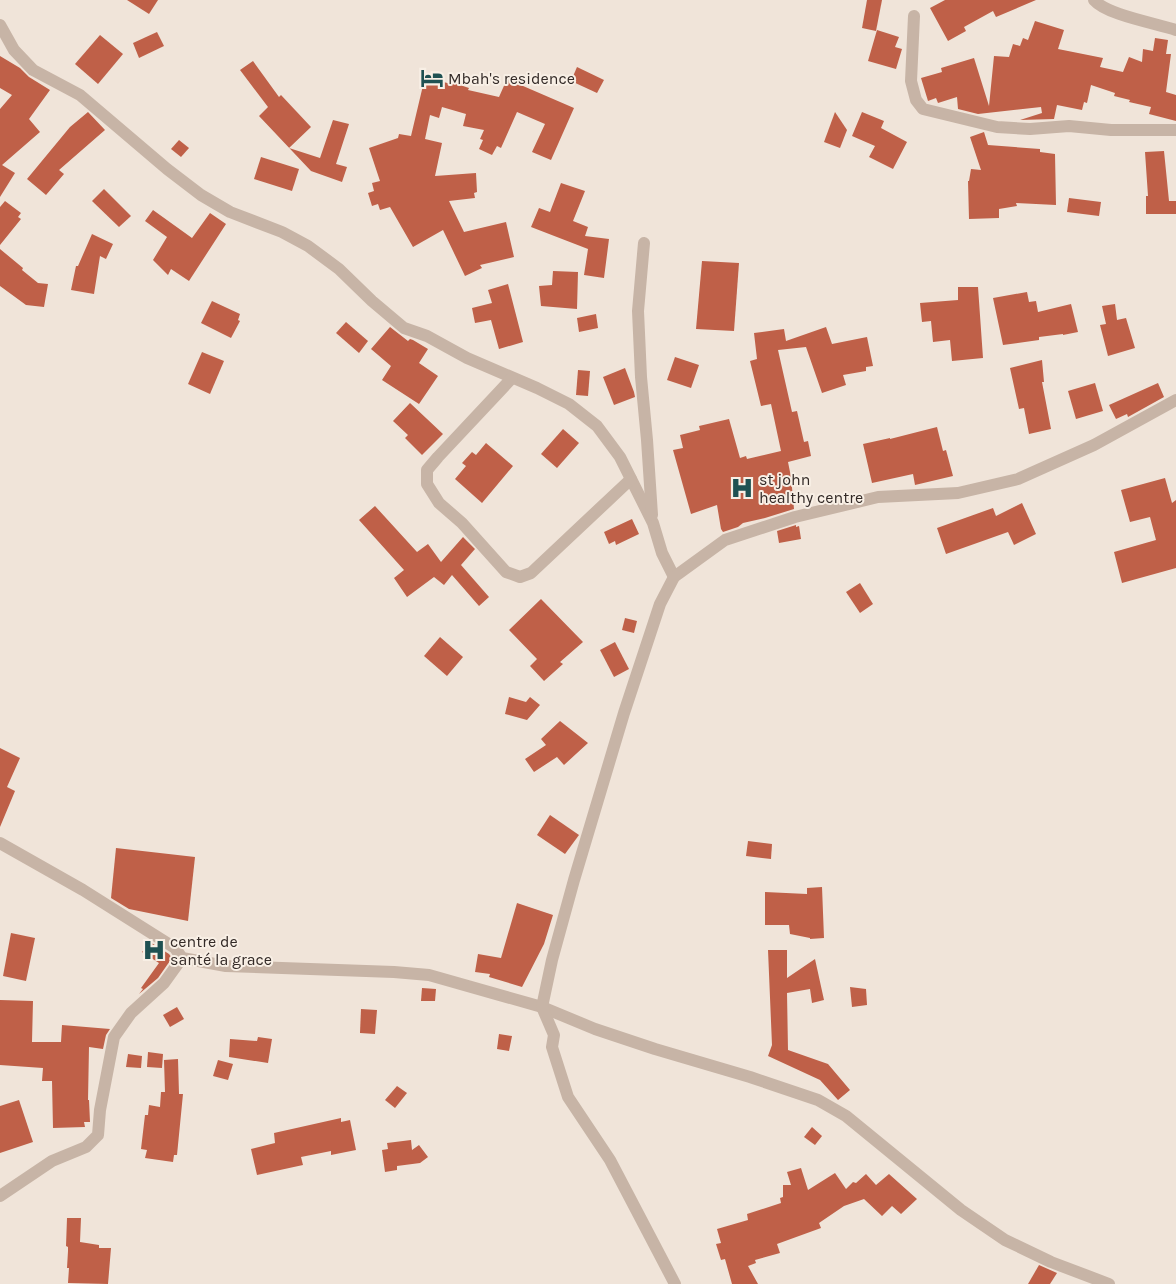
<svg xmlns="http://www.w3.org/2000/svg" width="1176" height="1284" viewBox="0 0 1176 1284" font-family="Karla,sans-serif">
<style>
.building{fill:#bf6048}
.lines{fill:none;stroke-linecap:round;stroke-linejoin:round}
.minor{stroke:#c7b4a6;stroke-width:12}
.labels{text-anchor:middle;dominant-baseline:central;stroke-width:4;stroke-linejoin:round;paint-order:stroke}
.poi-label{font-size:16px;fill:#332a27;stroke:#f8efe5;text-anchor:start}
</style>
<rect width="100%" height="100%" fill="#f0e4d9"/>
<g class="building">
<path d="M127,0H158L149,14Z"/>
<path d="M867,0H882L876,31L862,28Z"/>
<path d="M945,0H1036L996,17L993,11L964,27L966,31L948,41L930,8Z"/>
<path d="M1035,21L1064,30L1058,49L1103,58L1100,67L1123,72L1129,57L1142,62L1143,49L1153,51L1155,38L1168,40L1166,54H1171L1166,92L1176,95V121L1149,114L1151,107L1129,102L1130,100L1114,96L1115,93L1091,85L1087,103L1084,102L1082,110L1057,105L1054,119L1020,120L1042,113L1041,107L978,114L958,109L957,97L938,103L936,98L928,101L921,78L942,72L941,68L974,58L989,106L994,56L1009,57L1013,44L1020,46L1023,38L1028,40Z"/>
<path d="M877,30L899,37L895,47L902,49L896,69L868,61Z"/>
<path d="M157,32L164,46L139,58L133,43Z"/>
<path d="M100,35L123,54L98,84L75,64Z"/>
<path d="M0,56L20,68L29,77L50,90L29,119L40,132L2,165L15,173L0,197V109L12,95L0,88Z"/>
<path d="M253,61L279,97L281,95L311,127L289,148L320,158L333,120L349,124L336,164L347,167L342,182L311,171L259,116L268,107L240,70Z"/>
<path d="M577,67L604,80L597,93L571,81Z"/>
<path d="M425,77L451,84V82L469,88L468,90L499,97L507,79L574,108L551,160L532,152L545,124L517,112L501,148L497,146L492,155L479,149L483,140L480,139L484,130L463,126L466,114L442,107L439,118L430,115L425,139L442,143L435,176L476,173L477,192L474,193L475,198L449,201L464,232L506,222L514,257L480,265L482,268L465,276L443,230L413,247L390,207L380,210L378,204L372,206L368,193L374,191L372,183L380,181L369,148L398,138L399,134L411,136Z"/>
<path d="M88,112L105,130L59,170L64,174L46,195L27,179L70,127Z"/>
<path d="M835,112L847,130L840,148L824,142Z"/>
<path d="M862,112L884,121L881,128L907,142L893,169L869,157L875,146L852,136Z"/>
<path d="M984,132L988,145L1040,149V152L1055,154L1056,205L1016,203L1017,206L999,209V218L969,219L968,181H969L971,169L981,170L970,137Z"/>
<path d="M179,140L189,148L181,157L171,149Z"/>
<path d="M1164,151L1169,201H1176V214H1146V196H1148L1145,152Z"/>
<path d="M261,157L299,169L292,191L254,179Z"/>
<path d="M561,183L585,191L573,221L588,227L585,236L609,239L604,278L584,275L588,249L531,227L539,208L550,212Z"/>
<path d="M104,189L131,216L119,227L92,201Z"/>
<path d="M1069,198L1101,202L1099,216L1067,212Z"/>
<path d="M5,201L21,213L18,217L21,219L0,245V207Z"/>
<path d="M153,210L192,238L210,213L226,224L189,281L171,269L168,275L153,260L167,237L145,221Z"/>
<path d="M92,234L113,244L106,259L100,256L94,294L71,290L76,266H78Z"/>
<path d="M0,249L23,268L22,270L38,283L48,284L44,307L26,305L0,286Z"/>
<path d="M702,261L739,263L734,331L696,329Z"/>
<path d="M553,271L578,272L577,309L541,306L539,286L552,285Z"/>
<path d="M508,284L523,342L499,349L491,320L475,323L472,308L492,303L488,290Z"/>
<path d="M958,287H978L983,358L952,361L950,340L933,342L931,321L922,322L920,303L958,300Z"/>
<path d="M1027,292L1029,302L1036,301L1038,312L1071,304L1078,332L1063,335V334L1039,337V340L1003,345L993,298Z"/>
<path d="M212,301L240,314L238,320L240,321L231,338L201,323Z"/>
<path d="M1115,304L1117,320L1126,318L1135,348L1108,356L1100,325L1106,324L1102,306Z"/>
<path d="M596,314L598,328L579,332L577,318Z"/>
<path d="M346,322L368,341L359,353L336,333Z"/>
<path d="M390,327L408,341L410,339L413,340L428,349L419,363L438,376L419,404L382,380L391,366L371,349Z"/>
<path d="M826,327L832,344L867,337L873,366L866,367V371L843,375L846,385L822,393L806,347L778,350L792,412L797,411L804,442L808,441L811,456L788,462L791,477L794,509L765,518L743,523L738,527L723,532L721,529L717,505L691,514L673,450L683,448L680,435L700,430L699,426L729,419L740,458L746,456L747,459L781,451L771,404L761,406L750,361L757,359L754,333L784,329L786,341Z"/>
<path d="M202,352L224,361L210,394L188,384Z"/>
<path d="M675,357L699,365L691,388L667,380Z"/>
<path d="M1042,360L1044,382H1042L1051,429L1029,434L1024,408L1019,409L1010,368Z"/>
<path d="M625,368L634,392L635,397L614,405L603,377Z"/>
<path d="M578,370L590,371L588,396L576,395Z"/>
<path d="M1095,383L1103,411L1076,419L1068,391Z"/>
<path d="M1158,383L1164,397L1128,417L1127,414L1116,419L1109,405Z"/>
<path d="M410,403L443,434L422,455L405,438L408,435L393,421Z"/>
<path d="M937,427L943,451L946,450L953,476L915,485L913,474L872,483L863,444L890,438V439Z"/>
<path d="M563,429L579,443L557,468L541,454Z"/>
<path d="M486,443L513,466L482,503L455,479L466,466L462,463L472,452L476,455Z"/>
<path d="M1165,478L1172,503L1176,500V568L1122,583L1114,552L1156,540L1150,517L1130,522L1121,490Z"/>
<path d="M1022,503L1036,534L1014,545L1008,532L946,554L937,528L993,508L996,516Z"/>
<path d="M375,506L417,552L428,544L441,562L463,537L475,549L461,565L489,597L479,606L452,575L444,585L434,577L407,597L394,578L404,570L359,520Z"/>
<path d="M632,519L639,534L616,545L615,541L609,544L604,532Z"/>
<path d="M796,525V527L799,526L801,539L779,543L777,531Z"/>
<path d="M860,583L873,604L860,613L846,592Z"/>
<path d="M541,599L583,642L560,662L563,664L544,681L530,666L537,659L509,630Z"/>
<path d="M625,618L637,621L634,633L622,630Z"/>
<path d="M440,637L463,657L447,676L424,656Z"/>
<path d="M615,642L629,669L614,677L600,650Z"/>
<path d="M509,697L526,702L530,697L540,705L527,720L505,714Z"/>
<path d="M560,721L588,743L564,765L557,757L534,772L525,759L546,745L541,739Z"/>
<path d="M0,748L20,758L7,787L15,791L0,827Z"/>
<path d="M550,815L579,835L565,854L537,835Z"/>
<path d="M748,841L772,844L771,859L746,856Z"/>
<path d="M116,848L195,857L188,921L129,909L111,898Z"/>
<path d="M822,887L824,938L810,939V938L790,934L789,925H765V892L807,894V888Z"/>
<path d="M517,903L553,915L544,944L522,987L489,977L490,974L475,972L478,954L501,958Z"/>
<path d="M11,933L35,938L26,981L3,976Z"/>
<path d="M150,942L169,954L172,958L158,978L139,994L143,989L141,988L159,963L142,952Z"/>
<path d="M768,950H787V978L815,959L824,1000L812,1003L810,989L787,993L788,1050L828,1064L850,1090L838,1100L820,1080L768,1056L772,1045Z"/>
<path d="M850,987L866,989L867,1005L852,1007Z"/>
<path d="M422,988L436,989L435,1001H421Z"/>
<path d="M0,1000L33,1001L32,1042H61L62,1025L110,1029L106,1035L103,1049L89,1047L88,1100H89L90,1122H84L85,1127L53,1128L52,1081H42L43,1068L0,1065Z"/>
<path d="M177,1007L184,1019L170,1027L163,1015Z"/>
<path d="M361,1009L377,1010L375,1034L360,1033Z"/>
<path d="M499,1034L512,1036L509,1051L497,1049Z"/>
<path d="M258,1037L272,1039L268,1063L229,1057L230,1039L257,1041Z"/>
<path d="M148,1052L163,1054L162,1068L147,1067Z"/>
<path d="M128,1054L142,1056L141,1068L126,1067Z"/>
<path d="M178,1059L179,1094H183L177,1155H174L173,1162L145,1158L147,1150L141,1149L145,1115H148L149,1105L160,1107L161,1092H165L164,1060Z"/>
<path d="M218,1060L233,1064L228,1080L213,1076Z"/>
<path d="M397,1086L407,1093L395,1108L385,1100Z"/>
<path d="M19,1100L33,1142L0,1153V1106Z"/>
<path d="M341,1118V1122L350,1120L356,1150L331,1155V1151L301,1157L303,1165L257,1175L251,1149L275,1143L274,1133Z"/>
<path d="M812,1127L822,1136L815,1145L804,1137Z"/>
<path d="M411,1140L412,1150L419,1145L428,1157L420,1163L397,1166V1170L385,1172L382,1150L388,1149L387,1143Z"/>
<path d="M801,1168L808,1190L835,1173L846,1189L853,1182L856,1183L866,1174L876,1185L889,1174L917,1199L901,1214L892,1206L882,1216L864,1199L844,1206L819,1223L821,1228L777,1244L780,1253L755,1260L756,1263L748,1266L758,1284H732L725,1259L721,1260L716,1244L721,1243L717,1229L748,1220L747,1214L781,1203L780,1198L783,1197V1185H791L787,1172Z"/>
<path d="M67,1218H81L80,1242L99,1245V1248H111L108,1284L68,1283L69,1268H67L68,1251V1247L66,1246Z"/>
<path d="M1039,1265L1057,1273L1050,1284H1028Z"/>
</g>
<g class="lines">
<g class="minor">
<path d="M1094,0C1107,15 1155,23 1176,30"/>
<path d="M914,16L911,81L916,100L923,109L997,127L1030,129L1069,126L1111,130H1176"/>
<path d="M0,25L14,50L33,70L80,95L167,169L201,195L230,212L282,232L308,246L339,269L372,301L404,328L427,336L467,358L537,388L569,404L597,426L620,457L653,523L662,553L674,577"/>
<path d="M644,243L638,311L641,377L647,440L652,515"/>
<path d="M512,378L438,457L427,470V484L439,503L462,523L506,572L520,577L531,573L631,479"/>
<path d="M0,843L83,890L175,948L182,958L226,966L394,972L429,975L542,1007L595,1029L655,1049L750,1077L818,1100L846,1116L961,1210L1005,1240L1051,1262L1109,1284"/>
<path d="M0,1196L52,1161L86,1147L98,1135L100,1110L114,1037L131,1013L164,983L182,958"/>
<path d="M675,1284L610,1160L568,1097L552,1047L554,1035L542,1007L552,960L574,880L624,713L660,604L674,577L725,540L795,517L878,497L958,493L1018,479L1094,445L1176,400"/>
</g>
</g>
<defs>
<symbol id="hotel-bare" viewBox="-9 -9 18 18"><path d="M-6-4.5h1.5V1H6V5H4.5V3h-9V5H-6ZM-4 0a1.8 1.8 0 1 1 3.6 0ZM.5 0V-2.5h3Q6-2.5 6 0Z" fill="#1f5152" stroke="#f8efe5" stroke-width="2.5" paint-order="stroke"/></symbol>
<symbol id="hospital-bare" viewBox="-9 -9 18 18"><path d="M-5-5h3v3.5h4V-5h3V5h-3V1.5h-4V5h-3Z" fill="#1f5152" stroke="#f8efe5" stroke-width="2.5" paint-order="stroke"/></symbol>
</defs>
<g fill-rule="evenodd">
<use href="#hotel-bare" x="416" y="62" width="32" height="32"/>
<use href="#hospital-bare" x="726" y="472" width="32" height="32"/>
<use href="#hospital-bare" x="138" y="934" width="32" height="32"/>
</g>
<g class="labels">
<g class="poi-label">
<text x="448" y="78">Mbah's residence</text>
<text x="759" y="479">st john<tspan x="759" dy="18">healthy centre</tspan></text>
<text x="170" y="941">centre de<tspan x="170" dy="18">santé la grace</tspan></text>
</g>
</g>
</svg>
